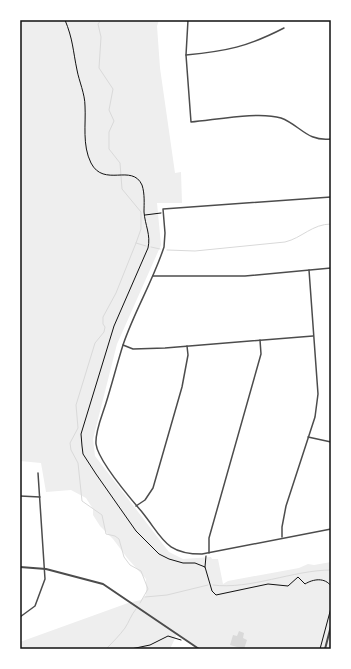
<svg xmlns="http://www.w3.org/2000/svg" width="351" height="669" viewBox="0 0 351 669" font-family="'Sofia Sans Condensed',sans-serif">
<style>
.green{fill:#eee}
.water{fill:#d9d9d9}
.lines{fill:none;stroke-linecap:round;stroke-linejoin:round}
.stream{stroke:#d9d9d9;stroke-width:1}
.path{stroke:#111;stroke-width:1}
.minor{stroke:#4c4c4c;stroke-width:1.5}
.tertiary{stroke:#4c4c4c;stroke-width:2}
.neatline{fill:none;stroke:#111;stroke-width:1.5}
</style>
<rect width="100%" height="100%" fill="#fff"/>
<path class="green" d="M20,20H159L157,26L160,68L175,173L181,172L182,203H157L161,245L117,344L93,439L95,456L169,552L183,559L211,557L212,559H218L223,584L228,581L299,568L308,564L314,565L331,562V649H199L177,634L170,649H20V642L128,603L141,600L146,595V579L128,559L113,539L100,526L93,515V509L86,498L71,490L46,492L41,463L20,461Z"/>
<path class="water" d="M239,631L244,633L243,638L247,640L244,649L230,645L233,635L237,636Z"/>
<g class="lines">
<g class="stream">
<path d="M101,20L98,24L101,37L99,68L113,89L109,110L114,121L109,132V149L120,163L122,189L141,212V229L136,243L116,293L103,317V324L105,327L104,332L95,343L76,405L78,428L70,443L71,450L78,463L82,501L102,515L106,534L115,536L119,539L124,557L130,565L141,571L148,589L140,603"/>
<path d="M136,243L146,246"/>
<path d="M151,247L160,249"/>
<path d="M167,250L195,251L285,242C302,238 312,224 331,224"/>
<path d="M213,585C250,590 293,570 331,570"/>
<path d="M145,597L167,595L208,585"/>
<path d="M106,649C113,642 119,636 125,628C129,622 131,615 136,609"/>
</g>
<g class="path">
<path d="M65,20C73,39 73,51 77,70C79,81 85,94 85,106C86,124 82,145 91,163C104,188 132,163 142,185C145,194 144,204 144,212C145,225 151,235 148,248L114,326L81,434L82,446L83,454L96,474L136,531L159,554L169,559L183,563H195L205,567L212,591L216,595L268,584L288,586L298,577L305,584C313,579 325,577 331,586"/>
<path d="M145,215L161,213"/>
<path d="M205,567L206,556"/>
<path d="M131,649L150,645L168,636L181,640"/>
<path d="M320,649L331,608"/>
</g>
<g class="minor">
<path d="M188,20L186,55L191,122C215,120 259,111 281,118C300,125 307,142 331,139"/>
<path d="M186,55C227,51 247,47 284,28"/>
<path d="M331,197L163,209L165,233L164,247C153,281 134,312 123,345C117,364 112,384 106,403C102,416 95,431 96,444C98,461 130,498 142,512C163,538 165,554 202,554L331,529"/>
<path d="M153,276H245L331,268"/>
<path d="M123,345L133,349L165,348L313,336"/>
<path d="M308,437L331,442"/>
<path d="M20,496L40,497"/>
<path d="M136,506L145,500L153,488L182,387L188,355L187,346"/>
<path d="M282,537V527L286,506L315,417L318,394L309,270"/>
<path d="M209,553V538L261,354L260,340"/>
<path d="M20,617L35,606L45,579L38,473"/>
</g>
<g class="tertiary">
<path d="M20,567L46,569L103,584L199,649"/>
<path d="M325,649L331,626"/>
</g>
</g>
<rect width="351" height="669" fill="none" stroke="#ffffff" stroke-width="42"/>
<rect x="21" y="21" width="309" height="627" class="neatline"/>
</svg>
